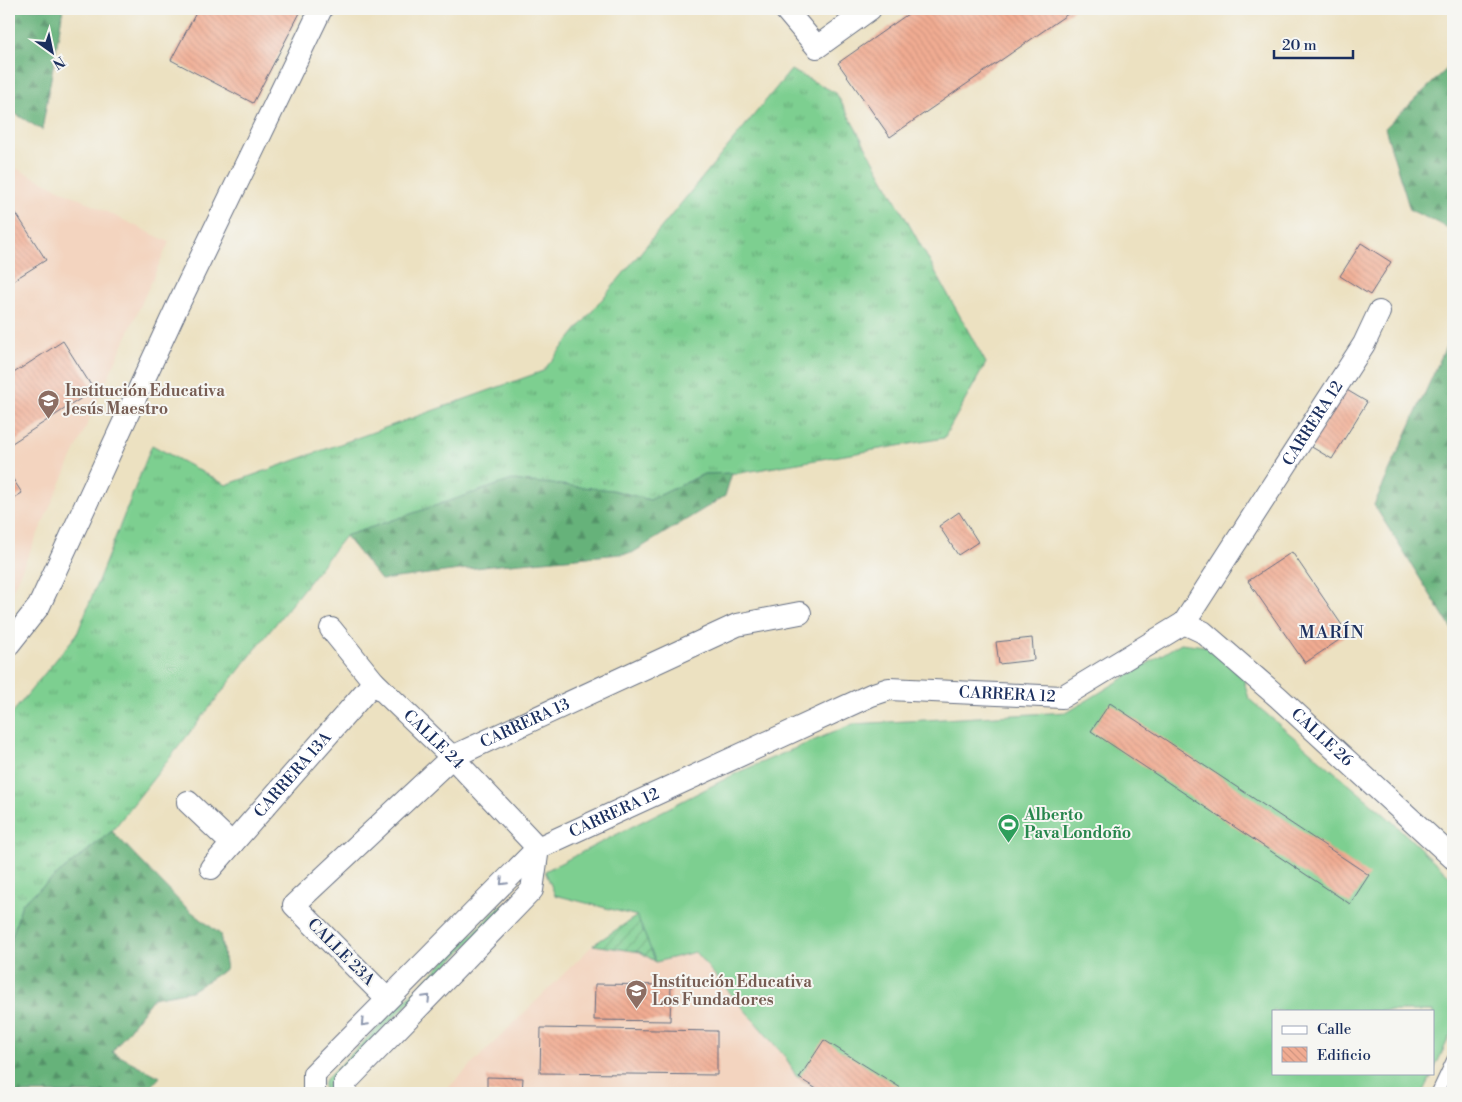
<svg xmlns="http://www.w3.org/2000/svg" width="1462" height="1102" viewBox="0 0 1462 1102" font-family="'Libre Bodoni',serif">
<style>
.built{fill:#f3d4bf}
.grass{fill:url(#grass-tufts);stroke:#4c7f77}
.forest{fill:url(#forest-firs);stroke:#40706c}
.garden{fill:url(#garden-furrows);stroke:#4c7f77}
.pitch{fill:#7dcf90;stroke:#4c7f77}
.building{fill:url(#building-back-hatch)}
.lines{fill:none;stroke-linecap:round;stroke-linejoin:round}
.lane-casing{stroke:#646d81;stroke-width:13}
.street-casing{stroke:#646d81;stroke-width:24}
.lane{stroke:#fff;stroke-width:11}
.street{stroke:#fff;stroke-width:22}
.oneway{stroke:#8d97ae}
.labels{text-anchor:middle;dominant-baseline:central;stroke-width:4;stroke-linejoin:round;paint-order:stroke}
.education-label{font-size:16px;font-weight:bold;fill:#785e54;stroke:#f6f6f2;text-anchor:start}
.street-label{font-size:16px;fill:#1b2f5e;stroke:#f6f6f2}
.leisure-label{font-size:16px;font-weight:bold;fill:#27864d;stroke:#f6f6f2;text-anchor:start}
.neighbourhood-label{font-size:18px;letter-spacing:1px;fill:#1b2f5e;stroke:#f6f6f2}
</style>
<defs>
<pattern id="grass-tufts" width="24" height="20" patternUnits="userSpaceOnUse" patternTransform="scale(1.25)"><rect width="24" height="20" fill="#7dcf90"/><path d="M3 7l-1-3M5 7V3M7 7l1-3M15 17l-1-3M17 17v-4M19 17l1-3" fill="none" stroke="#66a879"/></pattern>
<pattern id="forest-firs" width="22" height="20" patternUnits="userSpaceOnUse" patternTransform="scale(1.25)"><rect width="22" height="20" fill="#66b27a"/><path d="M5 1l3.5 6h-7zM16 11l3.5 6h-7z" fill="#539167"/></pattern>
<pattern id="garden-furrows" width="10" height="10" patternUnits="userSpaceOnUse" patternTransform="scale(1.25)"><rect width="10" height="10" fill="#7dcf90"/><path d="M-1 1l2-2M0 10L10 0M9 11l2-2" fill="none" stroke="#66a879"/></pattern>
<pattern id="building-back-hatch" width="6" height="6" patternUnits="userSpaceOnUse" patternTransform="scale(1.25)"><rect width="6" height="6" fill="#f1ac92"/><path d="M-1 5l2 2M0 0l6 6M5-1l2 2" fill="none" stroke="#ce9480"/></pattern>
</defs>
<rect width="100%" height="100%" fill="#f6f6f2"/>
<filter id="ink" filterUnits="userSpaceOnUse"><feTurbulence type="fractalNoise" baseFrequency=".02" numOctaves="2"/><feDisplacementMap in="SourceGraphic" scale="10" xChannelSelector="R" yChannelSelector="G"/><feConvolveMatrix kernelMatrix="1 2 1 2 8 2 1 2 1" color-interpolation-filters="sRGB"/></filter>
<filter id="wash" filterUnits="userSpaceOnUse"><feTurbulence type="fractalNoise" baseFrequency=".0096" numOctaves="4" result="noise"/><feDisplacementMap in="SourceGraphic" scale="20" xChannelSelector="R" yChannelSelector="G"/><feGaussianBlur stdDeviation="1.12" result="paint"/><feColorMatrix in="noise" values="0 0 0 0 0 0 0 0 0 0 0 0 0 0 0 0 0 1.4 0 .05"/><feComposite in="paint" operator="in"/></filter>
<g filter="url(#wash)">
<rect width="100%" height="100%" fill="#ece1c1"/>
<g class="built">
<path d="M9,165L169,242L9,598Z"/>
<path d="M593,945L640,952L656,962L694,952L786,1058L796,1076L823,1093H443Z"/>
</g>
<path class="grass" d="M791,70L836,93L986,363L944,438L740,473L704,474L650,500L612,490L345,536L112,831L22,903L9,948V717L77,634L152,445L226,485L543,371Z"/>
<g class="forest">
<path d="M9,9H63L42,130L9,110Z"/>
<path d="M1453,63V230L1410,210L1385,128Z"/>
<path d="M1453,331V631L1374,505Z"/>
<path d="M732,473L725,496L632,553L499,565L381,580L345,536L512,480L612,490L650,500L704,474Z"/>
<path d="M112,831L183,905L220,934L226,969L191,991L153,998L112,1052L160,1077L145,1093H9V948L22,903Z"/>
</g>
<g class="garden">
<path d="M510,903L331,1080V1093H323L324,1081L499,907Z"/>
<path d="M637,916L656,962L640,952L593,945Z"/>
</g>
<path class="pitch" d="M1181,643L1212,647L1243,677L1249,699L1385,815L1453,879V1029L1433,1072V1011H1273V1073H1433L1423,1093H823L796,1076L786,1058L695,952L656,962L637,916L555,895L545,871L739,772L853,724L1068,712Z"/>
<g id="blocks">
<g class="building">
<path d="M198,9H302L253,103L171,60Z"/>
<path d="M915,9H1075L890,137L838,63Z"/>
<path d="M14,210L46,260L9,283V213Z"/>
<path d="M1361,243L1391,262L1370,295L1340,276Z"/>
<path d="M63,341L94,390L9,445V376Z"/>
<path d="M1345,389L1367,402L1332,459L1310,446Z"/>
<path d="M9,473L22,493L9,501Z"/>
<path d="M959,512L978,542L958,555L939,526Z"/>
<path d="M1292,552L1348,634L1305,663L1248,581Z"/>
<path d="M1032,638L1034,660L999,664L996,642Z"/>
<path d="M1110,703L1369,875L1350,904L1091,731Z"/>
<path d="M595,984L671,985L670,1021L594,1020Z"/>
<path d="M541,1028L717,1031V1075L540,1073Z"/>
<path d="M824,1040L909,1093H823L799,1078Z"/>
<path d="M487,1077L523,1078L522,1093H487Z"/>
</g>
</g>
</g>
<g filter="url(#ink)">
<use href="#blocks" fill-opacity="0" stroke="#646d81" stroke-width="1"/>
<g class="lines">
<defs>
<path id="lane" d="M1437,1093L1453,1059"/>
<g id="street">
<path d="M785,9L817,47L870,9"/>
<path id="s1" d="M1184,623L1203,632L1278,697L1453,858"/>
<path id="s2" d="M331,629L374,682L452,757L538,848"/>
<path d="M9,644L39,606L178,305L321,9"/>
<path d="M188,802L232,844"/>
<path id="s3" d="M211,868L374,682"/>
<path id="s4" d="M387,999L294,905L452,757L737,625L800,613"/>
<path id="s5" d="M314,1093V1074L538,848L871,695L889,689L1062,697L1184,623L1364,344L1379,312"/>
<path d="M345,1093V1083L532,890L538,848"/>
</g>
</defs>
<use href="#lane" class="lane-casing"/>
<use href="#street" class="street-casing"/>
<use href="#lane" class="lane"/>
<use href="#street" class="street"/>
</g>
<defs><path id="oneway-chevron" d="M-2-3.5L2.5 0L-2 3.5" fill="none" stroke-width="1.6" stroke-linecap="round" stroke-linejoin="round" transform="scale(1.25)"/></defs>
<g class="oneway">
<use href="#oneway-chevron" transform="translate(503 882) rotate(135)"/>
<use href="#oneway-chevron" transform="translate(427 998) rotate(-46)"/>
<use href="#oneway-chevron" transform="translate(364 1023) rotate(134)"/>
</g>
</g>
<defs>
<symbol id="university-pin" viewBox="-11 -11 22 30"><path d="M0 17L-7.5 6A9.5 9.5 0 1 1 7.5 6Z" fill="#8d6e63" stroke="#f6f6f2"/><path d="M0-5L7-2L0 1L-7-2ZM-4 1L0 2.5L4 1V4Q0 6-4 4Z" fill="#fff"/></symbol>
<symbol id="stadium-pin" viewBox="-11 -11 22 30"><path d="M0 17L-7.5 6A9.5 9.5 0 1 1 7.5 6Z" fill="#2e9e5b" stroke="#f6f6f2"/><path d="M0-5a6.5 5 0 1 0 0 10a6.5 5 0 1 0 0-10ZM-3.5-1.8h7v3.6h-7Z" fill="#fff"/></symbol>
</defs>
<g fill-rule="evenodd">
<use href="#university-pin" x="36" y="388" width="25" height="34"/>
<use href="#stadium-pin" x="996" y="812" width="25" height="34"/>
<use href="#university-pin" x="624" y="978" width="25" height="34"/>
</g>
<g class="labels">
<g class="education-label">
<text x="65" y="391">Institución Educativa<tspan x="65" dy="18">Jesús Maestro</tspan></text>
<text x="652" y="982">Institución Educativa<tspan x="652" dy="18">Los Fundadores</tspan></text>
</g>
<g class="street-label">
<text stroke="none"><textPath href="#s5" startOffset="1276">CARRERA 12</textPath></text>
<text stroke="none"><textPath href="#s5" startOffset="841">CARRERA 12</textPath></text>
<text stroke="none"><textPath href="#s4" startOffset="429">CARRERA 13</textPath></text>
<text stroke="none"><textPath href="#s1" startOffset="180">CALLE 26</textPath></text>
<text stroke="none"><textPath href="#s2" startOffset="151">CALLE 24</textPath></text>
<text stroke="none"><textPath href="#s3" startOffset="124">CARRERA 13A</textPath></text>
<text stroke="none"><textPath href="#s5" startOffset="421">CARRERA 12</textPath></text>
<text transform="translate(341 952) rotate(45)">CALLE 23A</text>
</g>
<g class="leisure-label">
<text x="1024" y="815">Alberto<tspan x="1024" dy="18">Pava Londoño</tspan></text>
</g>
<g class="neighbourhood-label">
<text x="1332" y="632">MARÍN</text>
</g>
</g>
<rect width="1462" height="1102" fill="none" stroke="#f6f6f2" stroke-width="30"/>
<rect x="1272" y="1010" width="162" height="65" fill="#f6f6f2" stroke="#9ea6b7"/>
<rect x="1282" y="1026" width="25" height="8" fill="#ffffff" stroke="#9ea6b7"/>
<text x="1317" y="1034" font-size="15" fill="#1b2f5e">Calle</text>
<rect x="1282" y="1047" width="25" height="15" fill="url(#building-back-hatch)" stroke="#9ea6b7"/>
<text x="1317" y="1060" font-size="15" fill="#1b2f5e">Edificio</text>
<g transform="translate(52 52) rotate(147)" stroke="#f6f6f2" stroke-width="4" paint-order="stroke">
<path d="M0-4L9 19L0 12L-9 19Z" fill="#1b2f5e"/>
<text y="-8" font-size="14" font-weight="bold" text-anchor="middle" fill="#1b2f5e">N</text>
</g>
<path d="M1274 50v8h79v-8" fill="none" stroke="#1b2f5e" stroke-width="2.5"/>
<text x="1282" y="50" font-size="15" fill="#1b2f5e" stroke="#f6f6f2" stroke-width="4" paint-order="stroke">20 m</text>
</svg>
